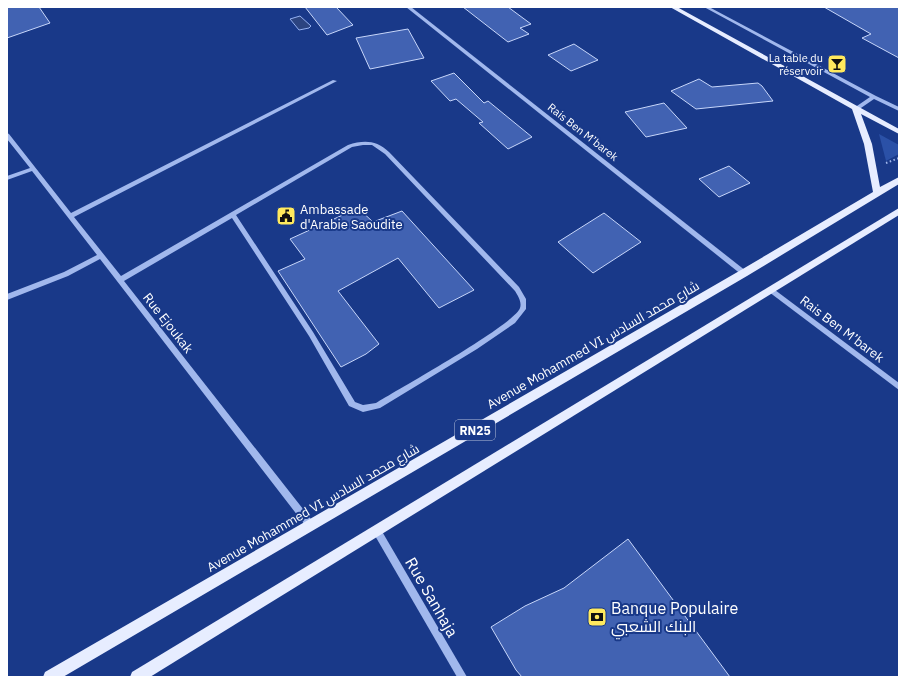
<svg xmlns="http://www.w3.org/2000/svg" width="906" height="684" viewBox="0 0 906 684" font-family="'IBM Plex Sans',Cairo,sans-serif">
<style>
.green{fill:#2b51a7}
.water{fill:#2c4480;stroke:#94b0f0}
.building{fill:#4162b2;stroke:#c7d6fa}
.lines{fill:none;stroke-linecap:round;stroke-linejoin:round}
.path{stroke:#a1b8ed;stroke-width:2;stroke-dasharray:1.5 2.5;stroke-linecap:butt}
.minor{fill:#a1b8ed;fill-rule:evenodd}
.major{fill:#e7edff;fill-rule:evenodd}
.labels{text-anchor:middle;dominant-baseline:central;stroke-width:4;stroke-linejoin:round;paint-order:stroke}
.far-poi-label{font-size:11px;fill:#fff;stroke:#193989;text-anchor:end}
.far-street-label{font-size:11px;fill:#fff;stroke:#193989}
.shield{fill:#193989;stroke:#bac4dc;stroke-width:1}
.shield-label{font-size:12px;font-weight:bold;fill:#fff}
.poi-label{font-size:13px;fill:#fff;stroke:#193989;text-anchor:start}
.street-label{font-size:13px;fill:#fff;stroke:#193989}
.near-street-label{font-size:16px;fill:#fff;stroke:#193989}
.near-poi-label{font-size:16px;fill:#fff;stroke:#193989;text-anchor:start}
</style>
<rect width="100%" height="100%" fill="#193989"/>
<path class="green" d="M879,134L899,145V154L886,161Z"/>
<path class="water" d="M300,16L311,26L309,28L299,30L290,19Z"/>
<g class="building">
<path d="M7,7H39L50,23L7,38Z"/>
<path d="M305,7H336L353,25L327,35Z"/>
<path d="M463,7H508L531,24L520,28L529,34L508,42Z"/>
<path d="M824,7H899V58L862,38L871,34Z"/>
<path d="M408,29L424,58L370,69L356,38Z"/>
<path d="M574,44L598,60L571,71L548,55Z"/>
<path d="M454,73L484,103L488,101L532,137L508,149L479,123L483,122L456,99L450,101L431,81Z"/>
<path d="M699,79L712,87L758,83L762,86L773,101L696,109L671,91Z"/>
<path d="M664,103L687,128L646,137L625,112Z"/>
<path d="M729,166L750,183L719,197L699,179Z"/>
<path d="M358,208L373,222L402,211L474,290L439,308L398,258L338,291L379,344L366,354L341,367L278,271L305,259L290,239Z"/>
<path d="M604,213L641,242L593,273L558,242Z"/>
<path d="M628,539L730,677H522L516,670L491,627L525,606L564,588Z"/>
</g>
<g class="lines">
<path class="path" d="M886,163L899,158"/>
<g class="minor">
<path d="M406,7H411L746,271L747,273L746,275H742Z"/>
<path d="M704,7H709L876,96L899,107V111L874,99L858,110H854V108L870,97Z"/>
<path d="M333,80L337,81L74,217L121,276L348,145C364,140 376,140 389,152L519,287L526,299V309L515,323L477,349L380,408L363,412L349,406L309,336L232,218L124,281L314,523L315,526L314,529L311,530L308,529L100,259L68,276L7,300V294L64,272L97,255L32,171L7,180V176L30,168L7,139V133L9,134L71,213ZM363,145H372L385,154L515,291C518,296 522,302 520,308C514,325 397,390 376,403L363,405L355,402L313,332L236,215L352,147Z"/>
<path d="M771,287L899,383V390L769,292L768,290Z"/>
<path d="M377,527L380,528L467,677H457L374,534L373,531L374,528Z"/>
</g>
<g class="major">
<path d="M670,7H677L899,129V134L861,114L872,144L880,187L899,177V184L747,276L63,677H43L45,672L741,270L873,192L864,144L852,109Z"/>
<path d="M899,208V215L150,677H130L132,672Z"/>
</g>
</g>
<defs>
<symbol id="bar-square" viewBox="-11 -11 22 22"><rect x="-9" y="-9" width="18" height="18" rx="4" fill="#ffe95d" stroke="#193989"/><path d="M-6-5H6L.8 .8V4.5H3.5V6h-7V4.5H-.8V.8Z" fill="#111"/></symbol>
<symbol id="civic-square" viewBox="-11 -11 22 22"><rect x="-9" y="-9" width="18" height="18" rx="4" fill="#ffe95d" stroke="#193989"/><path d="M-.6-6.5H3V-4.5H.6V-3L4-1V1h2V6H-6V1h2V-1L-.6-3ZM-1.2 2.5V6h2.4V2.5Z" fill="#111"/></symbol>
<symbol id="bank-square" viewBox="-11 -11 22 22"><rect x="-9" y="-9" width="18" height="18" rx="4" fill="#ffe95d" stroke="#193989"/><path d="M-6-4H6V4H-6ZM0-2.3a2.3 2.3 0 1 0 0 4.6a2.3 2.3 0 1 0 0-4.6Z" fill="#111"/></symbol>
</defs>
<g fill-rule="evenodd">
<use href="#bar-square" x="826" y="53" width="22" height="22"/>
<use href="#civic-square" x="275" y="205" width="22" height="22"/>
<use href="#bank-square" x="586" y="606" width="22" height="22"/>
</g>
<g class="labels">
<g class="far-poi-label">
<text x="823" y="58">La table du<tspan x="823" dy="13">réservoir</tspan></text>
</g>
<g class="far-street-label">
<text transform="translate(583 132) rotate(38)">Rais Ben M’barek</text>
</g>
<rect class="shield" x="455" y="420" width="40" height="20" rx="3"/>
<g class="shield-label">
<text x="475" y="430">RN25</text>
</g>
<g class="poi-label">
<text x="300" y="209">Ambassade<tspan x="300" dy="15">d'Arabie Saoudite</tspan></text>
</g>
<g class="street-label">
<text transform="translate(168 323) rotate(52)">Rue Ejoukak</text>
<text transform="translate(842 329) rotate(37)">Rais Ben M’barek</text>
<text transform="translate(593 345) rotate(-30)">Avenue Mohammed VI شارع محمد السادس</text>
<text transform="translate(313 508) rotate(-30)">Avenue Mohammed VI شارع محمد السادس</text>
</g>
<g class="near-street-label">
<text transform="translate(432 597) rotate(60)">Rue Sanhaja</text>
</g>
<g class="near-poi-label">
<text x="611" y="608">Banque Populaire<tspan x="611" dy="18">البنك الشعبي</tspan></text>
</g>
</g>
<rect width="906" height="684" fill="none" stroke="#ffffff" stroke-width="16"/>
</svg>
